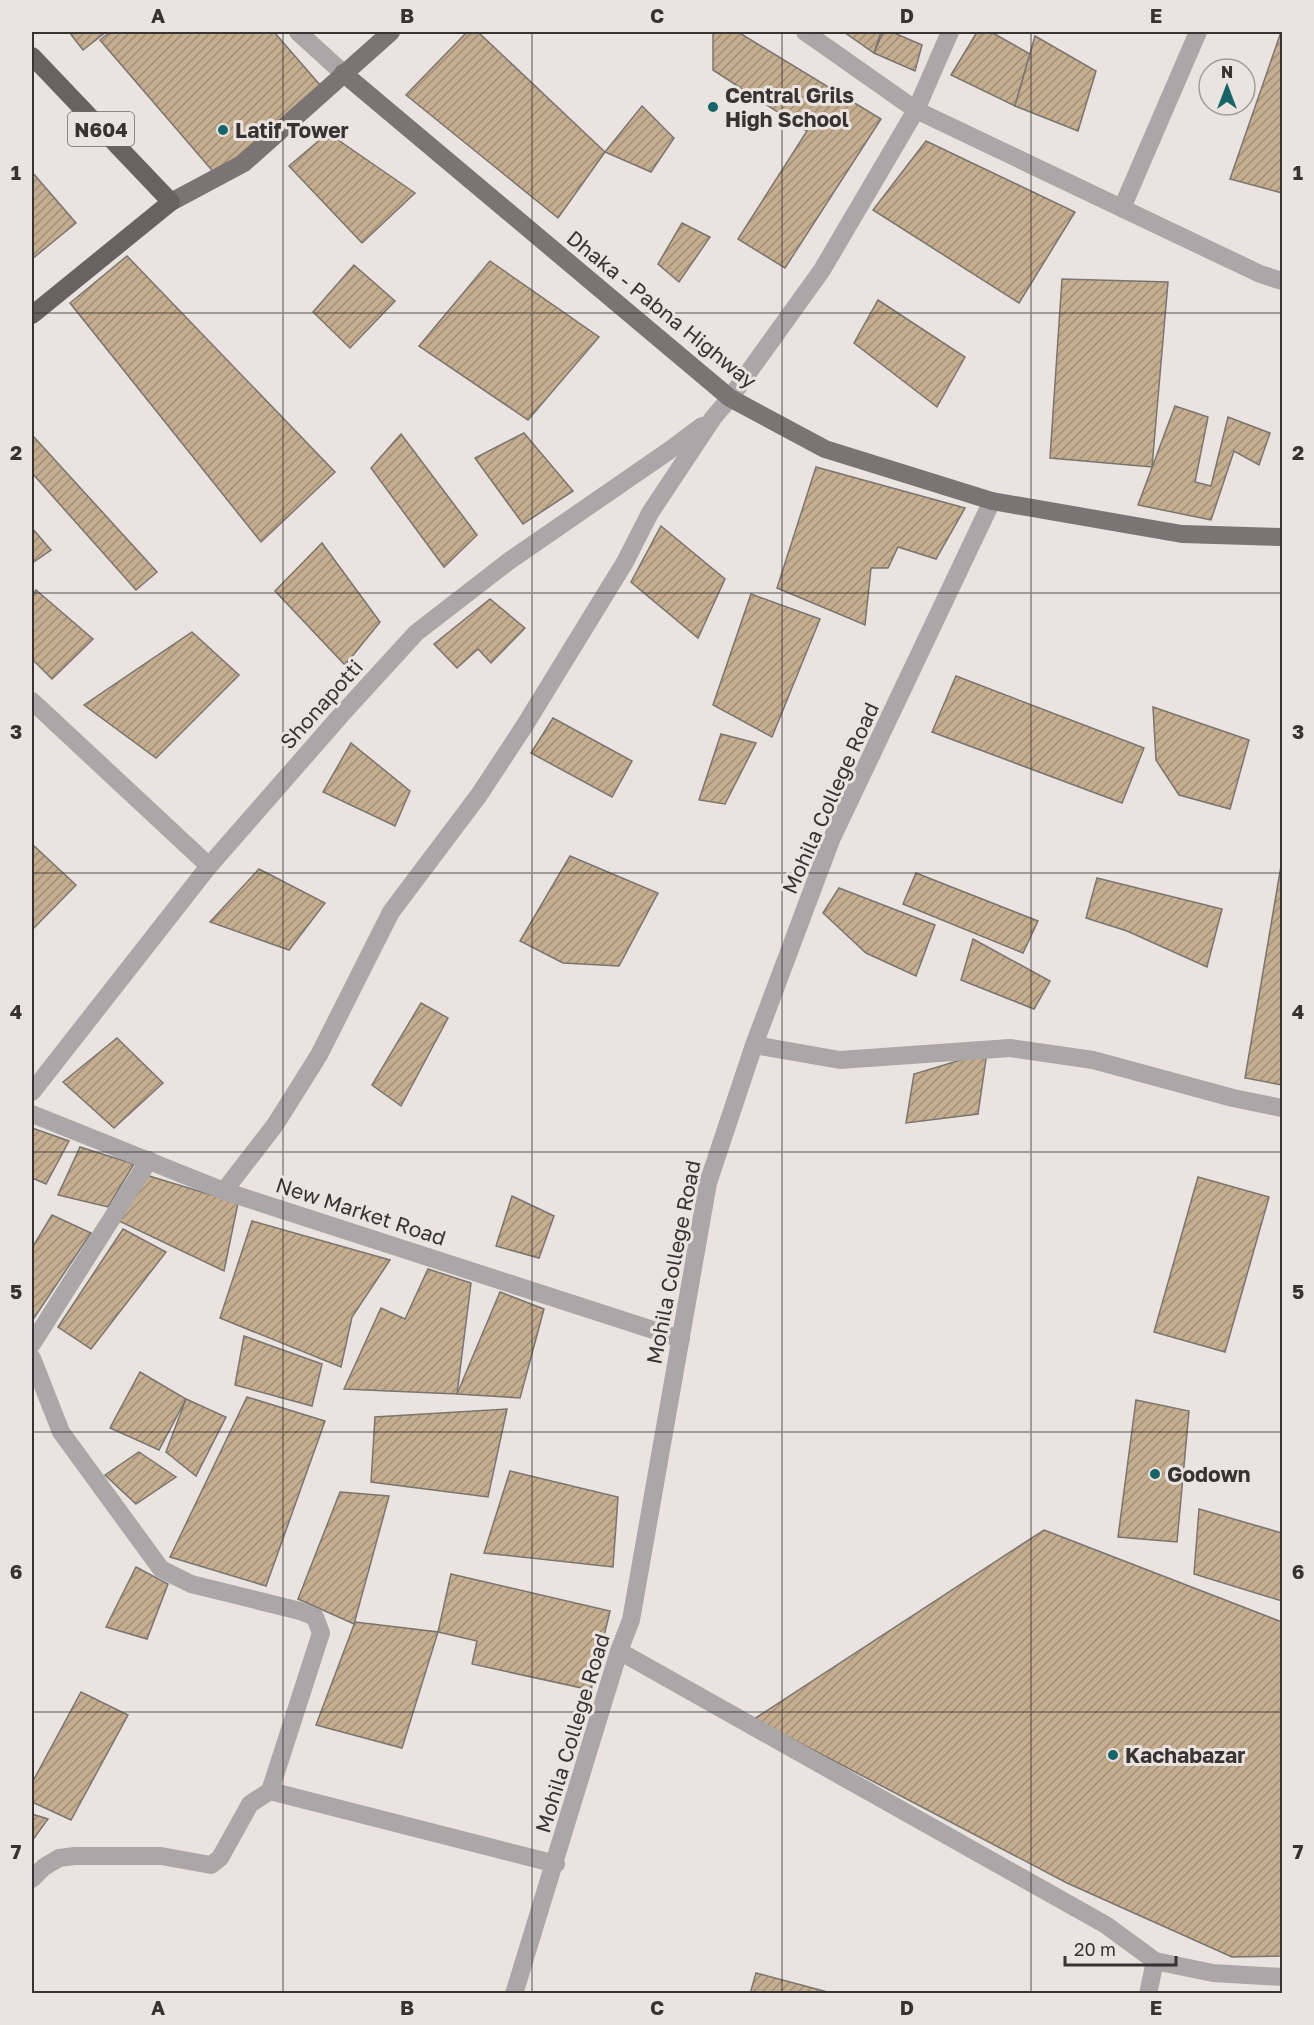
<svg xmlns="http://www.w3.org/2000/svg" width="1314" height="2025" viewBox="0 0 1314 2025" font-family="'Golos Text',sans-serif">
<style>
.building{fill:url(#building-hatch);stroke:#79756f;stroke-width:1.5}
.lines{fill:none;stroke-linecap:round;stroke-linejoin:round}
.minor{stroke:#aba7a8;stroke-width:18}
.major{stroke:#7b7475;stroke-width:18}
.highway{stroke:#696262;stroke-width:18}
.grid{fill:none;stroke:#363332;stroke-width:1.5;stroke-opacity:0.55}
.poi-dot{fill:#166568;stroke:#ebe3e0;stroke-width:2}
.labels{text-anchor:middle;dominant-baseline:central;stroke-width:6;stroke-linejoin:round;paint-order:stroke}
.shield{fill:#ebe3e0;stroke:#6c6866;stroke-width:1.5}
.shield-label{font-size:20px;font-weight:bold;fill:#363332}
.poi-label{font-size:21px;font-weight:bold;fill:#363332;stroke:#ebe3e0;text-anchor:start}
.street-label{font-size:21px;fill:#363332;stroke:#ebe3e0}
.neatline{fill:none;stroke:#363332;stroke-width:2}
.grid-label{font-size:20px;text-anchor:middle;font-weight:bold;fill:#363332}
</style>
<defs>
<pattern id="building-hatch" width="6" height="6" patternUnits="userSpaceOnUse" patternTransform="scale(1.5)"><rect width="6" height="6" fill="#c5ae90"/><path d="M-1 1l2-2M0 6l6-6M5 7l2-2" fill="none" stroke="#a18e76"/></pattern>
</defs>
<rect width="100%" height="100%" fill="#ebe3e0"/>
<g class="building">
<path d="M69,32H106L83,50Z"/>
<path d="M110,32H274L320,85L216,175L100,40Z"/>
<path d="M467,32H478L605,152L558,218L406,95Z"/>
<path d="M713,32H738L881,119L785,268L738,239L807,131L713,70Z"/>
<path d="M844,32H881L874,53Z"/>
<path d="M883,32H892L922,45L915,71L874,53Z"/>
<path d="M977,32H991L1030,54L1015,106L951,75Z"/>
<path d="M1281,32H1282V193L1230,179Z"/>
<path d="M1035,36L1096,71L1078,131L1015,106Z"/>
<path d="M642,106L674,138L651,172L605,152Z"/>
<path d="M328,133L415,193L362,243L289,166Z"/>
<path d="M926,141L1075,212L1019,303L873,210Z"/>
<path d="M32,172L76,223L32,259Z"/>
<path d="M682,223L710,237L679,282L658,264Z"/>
<path d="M127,256L335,472L261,542L70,303Z"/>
<path d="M490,261L599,337L528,420L419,346Z"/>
<path d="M354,265L395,301L350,348L313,312Z"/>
<path d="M1062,279L1168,282L1152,467L1050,458Z"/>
<path d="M878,300L965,357L937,407L854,343Z"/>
<path d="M1175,406L1208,417L1195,482L1211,486L1228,417L1270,433L1259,465L1234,451L1211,520L1138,505Z"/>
<path d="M524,433L573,491L523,524L475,458Z"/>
<path d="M401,434L477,535L444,567L371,468Z"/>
<path d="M33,436L157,572L136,590L32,473V437Z"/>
<path d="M816,467L965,508L936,559L898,547L888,568H871L865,625L777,588Z"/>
<path d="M661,526L725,579L698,638L631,582Z"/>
<path d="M32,528L51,550L32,563Z"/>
<path d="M322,543L380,622L345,665L275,591Z"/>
<path d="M36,590L93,639L52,679L32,659V597Z"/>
<path d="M751,594L820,619L772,737L713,705Z"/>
<path d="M490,599L525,628L491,663L478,649L457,668L434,644Z"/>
<path d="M192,632L239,675L156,758L84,705Z"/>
<path d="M956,676L1144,748L1122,803L932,732Z"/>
<path d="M1153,707L1249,740L1230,809L1179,795L1156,760Z"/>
<path d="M553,718L632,761L612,797L531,753Z"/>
<path d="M721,734L756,743L725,804L699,800Z"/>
<path d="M351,743L410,791L395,826L323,792Z"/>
<path d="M32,844L76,885L32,930Z"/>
<path d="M570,856L658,893L619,966L563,963L520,941Z"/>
<path d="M1282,860V1085L1245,1078Z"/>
<path d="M259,869L325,903L289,950L210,922Z"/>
<path d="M916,873L1038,921L1023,953L903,904Z"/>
<path d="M1097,878L1222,909L1207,967L1127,931L1086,918Z"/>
<path d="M839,888L935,925L916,976L866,953L823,913Z"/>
<path d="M973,939L1050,981L1034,1009L961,980Z"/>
<path d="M421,1003L448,1018L401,1106L372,1085Z"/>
<path d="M117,1038L163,1083L114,1128L63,1082Z"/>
<path d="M987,1052L978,1114L906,1123L914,1074Z"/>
<path d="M32,1128L69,1141L46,1184L32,1178Z"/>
<path d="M80,1147L134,1164L108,1207L58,1195Z"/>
<path d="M146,1175L238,1203L224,1271L119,1221Z"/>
<path d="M1198,1177L1269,1197L1225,1352L1154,1332Z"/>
<path d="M512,1196L554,1216L539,1258L496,1246Z"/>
<path d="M52,1215L91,1233L32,1321V1248Z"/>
<path d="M252,1221L390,1260L352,1317L341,1367L220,1318Z"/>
<path d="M123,1229L166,1252L91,1349L58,1327Z"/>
<path d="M428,1269L471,1283L457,1394L344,1389L381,1308L405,1319Z"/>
<path d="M500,1292L544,1309L520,1398L457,1394Z"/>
<path d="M244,1336L322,1364L312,1406L235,1385Z"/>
<path d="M140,1372L186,1399L159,1450L110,1428Z"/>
<path d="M247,1397L325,1421L266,1586L170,1557Z"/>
<path d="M186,1399L226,1417L196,1476L166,1452Z"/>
<path d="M1136,1400L1189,1411L1177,1542L1118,1537Z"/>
<path d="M507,1409L488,1497L371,1482L375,1417Z"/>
<path d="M139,1452L176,1477L136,1504L105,1475Z"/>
<path d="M510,1471L618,1497L613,1567L484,1553Z"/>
<path d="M340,1492L389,1496L354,1624L298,1599Z"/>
<path d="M1199,1509L1282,1533V1601L1194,1574Z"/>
<path d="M1044,1530L1282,1622V1956L1232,1957L1067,1883L754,1719Z"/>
<path d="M136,1567L168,1584L147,1639L106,1627Z"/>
<path d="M451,1574L610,1611L591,1690L472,1664L477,1641L438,1632Z"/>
<path d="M355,1622L438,1632L402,1748L316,1725Z"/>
<path d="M81,1692L128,1715L71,1820L32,1802V1783Z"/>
<path d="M32,1814L48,1819L32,1841Z"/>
<path d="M756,1973L835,1994H750Z"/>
</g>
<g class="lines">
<g class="minor">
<path d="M298,32L343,73"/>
<path d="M805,32L916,110L1260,274L1282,281"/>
<path d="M1122,208L1198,32"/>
<path d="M32,701L209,866"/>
<path d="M754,1045L840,1060L1010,1048L1093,1060L1233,1098L1282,1108"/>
<path d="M32,1092L209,866L341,715L416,633L509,561L670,450L702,426"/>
<path d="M32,1114L224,1191L681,1339"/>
<path d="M224,1191L275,1125L319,1055L391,912L479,795L525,725L625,562L650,513L713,418L730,398L822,270L916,110L950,32"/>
<path d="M32,1344L149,1160"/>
<path d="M32,1358L61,1432L161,1569L191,1584L300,1611L315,1617L321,1633L270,1791"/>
<path d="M619,1651L1106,1925L1155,1961L1213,1973L1282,1977"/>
<path d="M32,1879L44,1867L59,1858L75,1856H161L211,1865L220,1858L250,1804L270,1791L556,1864"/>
<path d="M514,1994L619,1651L631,1620L708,1183L754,1045L831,840L992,501"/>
<path d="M1148,1994L1155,1961"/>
</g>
<g class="major">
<path d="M343,73L730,398L825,449L992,501L1182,534L1282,537"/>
<path d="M171,202L244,163L391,32"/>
</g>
<path class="highway" d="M32,56L171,202L32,315"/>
</g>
<path class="grid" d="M283,32V1994M532,32V1994M782,32V1994M1031,32V1994M32,313H1282M32,593H1282M32,873H1282M32,1152H1282M32,1432H1282M32,1712H1282"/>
<g class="poi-dot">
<circle cx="713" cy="107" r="6"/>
<circle cx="223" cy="130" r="6"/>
<circle cx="1155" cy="1474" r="6"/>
<circle cx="1113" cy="1755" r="6"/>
</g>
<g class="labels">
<rect class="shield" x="68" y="112" width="66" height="34" rx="4.5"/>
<g class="shield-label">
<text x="101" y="129">N604</text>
</g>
<g class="poi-label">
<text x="725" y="95">Central Grils<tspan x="725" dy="24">High School</tspan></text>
<text x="235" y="130">Latif Tower</text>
<text x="1167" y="1474">Godown</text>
<text x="1125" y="1755">Kachabazar</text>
</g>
<g class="street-label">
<text transform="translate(662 309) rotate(39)">Dhaka - Pabna Highway</text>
<text transform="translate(321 704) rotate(-48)">Shonapotti</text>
<text transform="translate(830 798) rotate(-66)">Mohila College Road</text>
<text transform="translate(361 1211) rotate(18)">New Market Road</text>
<text transform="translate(673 1262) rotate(-79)">Mohila College Road</text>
<text transform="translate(572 1733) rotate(-73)">Mohila College Road</text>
</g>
</g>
<rect width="1314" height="2025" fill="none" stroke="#ebe3e0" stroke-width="66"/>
<g transform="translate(1227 87)"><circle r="28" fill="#ebe3e0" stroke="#a39d9a" stroke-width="1.5"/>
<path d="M0-4.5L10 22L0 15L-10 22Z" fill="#166568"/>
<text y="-9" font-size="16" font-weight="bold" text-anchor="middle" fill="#363332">N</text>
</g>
<path d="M1065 1956v9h111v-9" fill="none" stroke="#363332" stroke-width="3"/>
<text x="1074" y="1956" font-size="18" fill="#363332" stroke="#ebe3e0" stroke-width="4.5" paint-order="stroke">20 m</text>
<rect x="33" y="33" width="1248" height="1959" class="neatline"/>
<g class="grid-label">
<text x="158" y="23">A</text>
<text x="407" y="23">B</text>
<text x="657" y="23">C</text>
<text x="907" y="23">D</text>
<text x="1156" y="23">E</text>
<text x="16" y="180">1</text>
<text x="1298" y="180">1</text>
<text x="16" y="460">2</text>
<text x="1298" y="460">2</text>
<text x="16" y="739">3</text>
<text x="1298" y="739">3</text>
<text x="16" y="1019">4</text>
<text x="1298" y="1019">4</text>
<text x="16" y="1299">5</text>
<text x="1298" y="1299">5</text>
<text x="16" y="1579">6</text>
<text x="1298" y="1579">6</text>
<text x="16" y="1859">7</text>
<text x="1298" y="1859">7</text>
<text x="158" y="2015">A</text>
<text x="407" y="2015">B</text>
<text x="657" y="2015">C</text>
<text x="907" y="2015">D</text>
<text x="1156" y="2015">E</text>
</g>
</svg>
